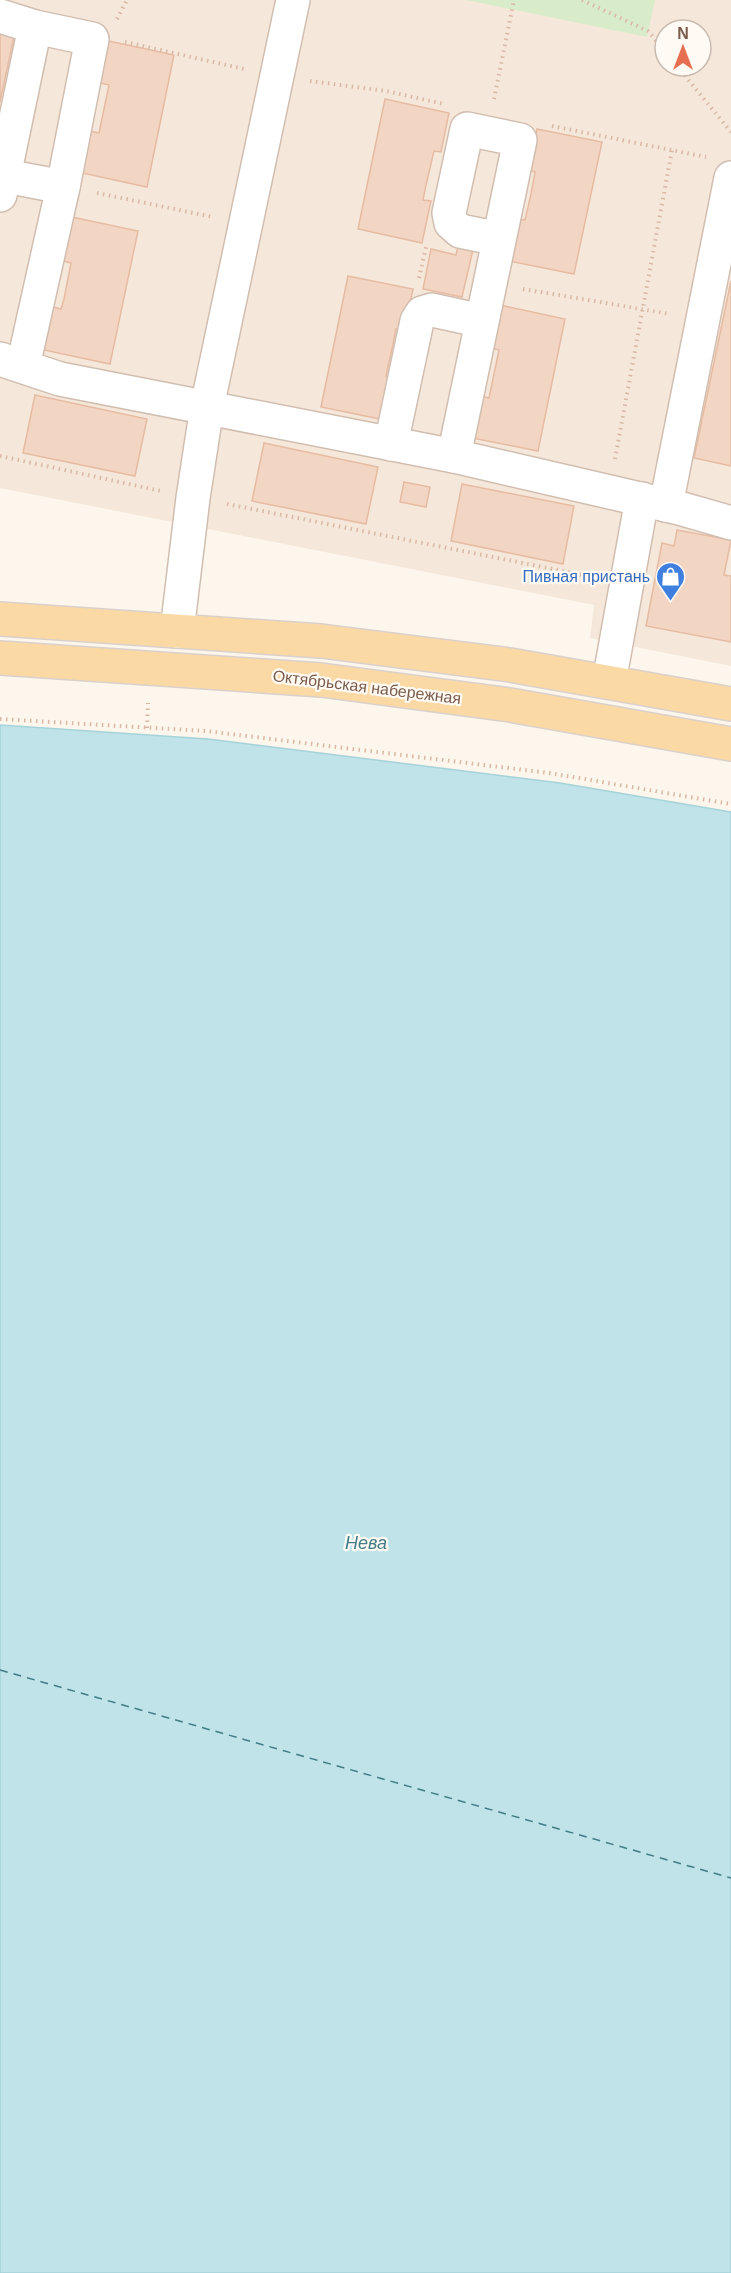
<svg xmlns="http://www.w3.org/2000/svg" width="731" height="2273" viewBox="0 0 731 2273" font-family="Arial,sans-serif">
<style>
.residential{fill:#f5e8da;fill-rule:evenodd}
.green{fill:#d8ecc9}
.water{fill:#bfe3e8;stroke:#a5d3da;stroke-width:1.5}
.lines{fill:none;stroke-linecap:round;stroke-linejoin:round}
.ferry{stroke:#437c86;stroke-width:1.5;stroke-dasharray:8 6;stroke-linecap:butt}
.building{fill:#f3d5c3;stroke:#e6bba3;stroke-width:1.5}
.minor-casing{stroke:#d1beb0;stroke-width:36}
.major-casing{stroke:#dad1cd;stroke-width:36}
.path{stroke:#d9b8a5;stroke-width:4;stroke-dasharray:1.5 4.5;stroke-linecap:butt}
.minor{stroke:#fff;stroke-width:33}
.major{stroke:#fbd9a5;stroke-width:33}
.labels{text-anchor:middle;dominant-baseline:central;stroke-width:4.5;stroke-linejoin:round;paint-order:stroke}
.shop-label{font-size:16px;fill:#366cbe;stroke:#fffaf3;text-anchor:end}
.street-label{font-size:16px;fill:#7a5c4d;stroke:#fffaf3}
.water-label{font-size:18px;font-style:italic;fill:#437c86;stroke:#fffaf3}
</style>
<rect width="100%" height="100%" fill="#fdf6ec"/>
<path class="residential" d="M0,0H731V666L590,638L594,605L0,488ZM665,30H701V66H665Z"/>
<path class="green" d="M466,0H655L647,37Z"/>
<path class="water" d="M0,725L208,739L560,783L731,812V2273H0Z"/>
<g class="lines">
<path class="ferry" d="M0,1670L731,1878"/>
</g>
<g class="building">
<path d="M0,29L15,32L0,102Z"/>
<path d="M109,41L174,55L147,187L82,173L90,131L99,133L109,85L100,83Z"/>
<path d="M385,99L449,113L441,152L434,151L426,185L423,200L431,201L422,243L358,229Z"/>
<path d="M537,129L602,142L574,274L509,261L518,219L525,220L531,194L535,172L528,170Z"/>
<path d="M72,217L138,231L110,364L44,350L53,307L61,309L64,299L71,263L63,261Z"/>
<path d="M460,237L475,241L462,297L423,289L431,249L456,255Z"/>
<path d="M348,276L413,289L404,331L396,329L393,344L386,376L394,377L385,420L321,407Z"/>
<path d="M731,281V466L694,458Z"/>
<path d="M500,305L565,319L538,451L472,438L481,396L489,398L499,350L491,348Z"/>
<path d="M35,395L147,419L135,476L23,453Z"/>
<path d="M264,443L378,467L366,524L252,501Z"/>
<path d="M404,482L430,487L426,507L400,502Z"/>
<path d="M462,484L574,506L563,564L451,541Z"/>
<path d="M677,530L731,540L724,575L731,576V642L646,626L662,543L674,546Z"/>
</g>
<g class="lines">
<defs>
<g id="minor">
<path d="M0,16L35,27L92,39L63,187L23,366"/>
<path d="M0,175L63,187"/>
<path d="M0,195L35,27"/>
<path d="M0,359L60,379L454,456L679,508L731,523"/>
<path d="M391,444L417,321L422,313L432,310L482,321"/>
<path d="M454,456L520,140L467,129L449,213L451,223L460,231L499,239"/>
<path d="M666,505L731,178"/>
<path d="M177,631L193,498L207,407L293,0"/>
<path d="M609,682L642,499"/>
</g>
<g id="major">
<path d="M0,619L321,641L510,665L731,704"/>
<path d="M0,658L321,680L510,705L731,744"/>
</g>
</defs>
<use href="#minor" class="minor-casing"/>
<use href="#major" class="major-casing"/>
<g class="path">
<path d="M582,0L648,31L665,51"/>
<path d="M117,19L127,0"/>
<path d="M125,42L244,69"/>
<path d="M677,66L731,132"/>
<path d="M310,81L386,91L444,104"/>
<path d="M494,99L514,0"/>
<path d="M552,126L706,157"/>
<path d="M97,193L213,217"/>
<path d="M419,278L426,247"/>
<path d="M523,289L670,314"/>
<path d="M0,456L161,491"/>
<path d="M615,459L672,150"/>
<path d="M227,504L593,577"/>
<path d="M0,719L206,731L549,773L731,804"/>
<path d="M147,728L148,703"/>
</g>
<use href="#minor" class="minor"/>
<use href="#major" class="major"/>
</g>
<defs>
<symbol id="shop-pin" viewBox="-11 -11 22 30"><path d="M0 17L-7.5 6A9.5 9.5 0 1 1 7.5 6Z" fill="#3f7fe0" stroke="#fffaf3"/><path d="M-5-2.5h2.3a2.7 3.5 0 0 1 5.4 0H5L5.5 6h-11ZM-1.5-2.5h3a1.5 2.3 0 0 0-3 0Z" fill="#fff"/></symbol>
</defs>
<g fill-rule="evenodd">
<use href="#shop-pin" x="654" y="560" width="33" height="45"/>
</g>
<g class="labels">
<g class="shop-label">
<text x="650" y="576">Пивная пристань</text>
</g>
<g class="street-label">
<text transform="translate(367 687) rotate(7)">Октябрьская набережная</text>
</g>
<g class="water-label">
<text x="366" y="1543">Нева</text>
</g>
</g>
<g transform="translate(683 48)"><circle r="28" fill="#fffaf3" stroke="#cabbb1" stroke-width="1.5"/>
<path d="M0-4.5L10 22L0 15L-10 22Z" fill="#e76f51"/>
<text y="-9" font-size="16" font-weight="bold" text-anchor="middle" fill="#7a5c4d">N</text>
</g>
</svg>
